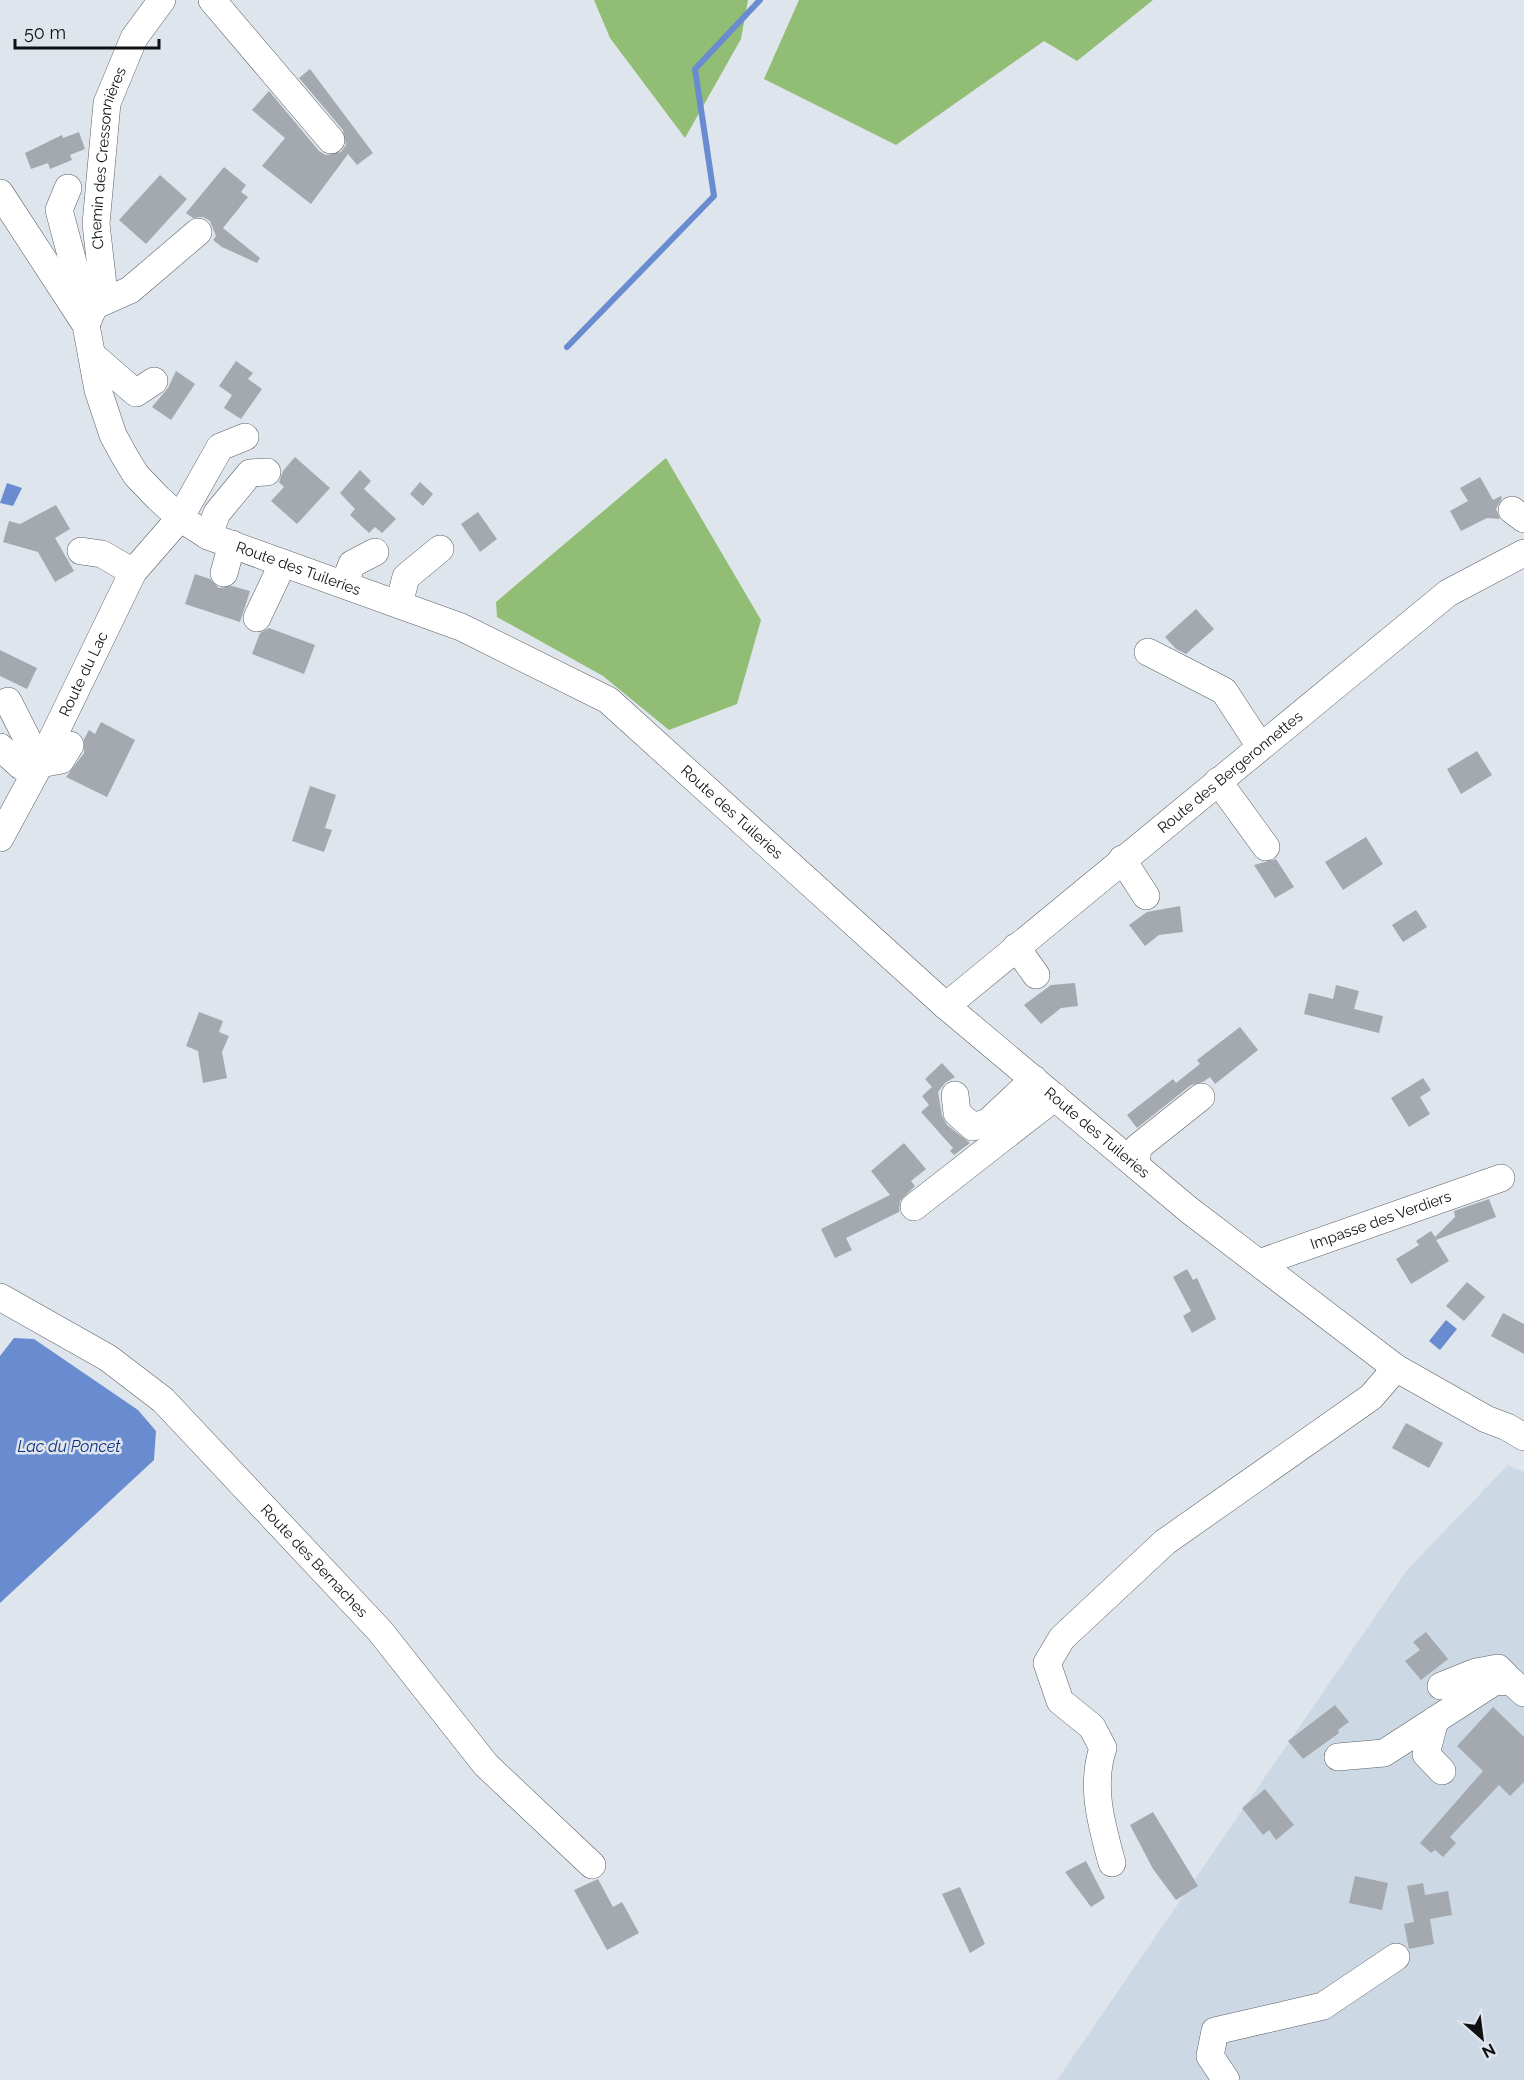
<svg xmlns="http://www.w3.org/2000/svg" width="1524" height="2080" viewBox="0 0 1524 2080" font-family="Raleway,sans-serif">
<style>
.built{fill:#cdd8e5}
.forest{fill:#91be74}
.water{fill:#698cd1}
.lines{fill:none;stroke-linecap:round;stroke-linejoin:round}
.stream{stroke:#698cd1;stroke-width:6}
.building{fill:#a3a9af}
.minor-casing{stroke:#5a5f65;stroke-width:28}
.minor{stroke:#fff;stroke-width:27}
.labels{text-anchor:middle;dominant-baseline:central;stroke-width:5;stroke-linejoin:round;paint-order:stroke}
.street-label{font-size:15px;fill:#0f1113;stroke:#dfe5ec}
.water-label{font-size:16px;font-style:italic;fill:#0d2e7f;stroke:#dfe5ec}
</style>
<rect width="100%" height="100%" fill="#dfe5ec"/>
<path class="built" d="M1508,1465L1524,1472V2080H1057L1407,1570Z"/>
<g class="forest">
<path d="M594,0H748L741,39L685,138L610,38Z"/>
<path d="M799,0H1153L1077,61L1044,41L896,145L764,79Z"/>
<path d="M666,458L761,620L737,704L669,730L603,676L497,617L496,602Z"/>
</g>
<g class="water">
<path d="M7,483L22,488L13,506L0,503Z"/>
<path d="M1446,1320L1457,1329L1440,1350L1429,1341Z"/>
<path d="M14,1338L34,1339L138,1410L156,1431L154,1460L0,1603V1356Z"/>
</g>
<g class="lines">
<path class="stream" d="M567,347L714,196L695,69L760,0"/>
</g>
<g class="building">
<path d="M310,69L373,153L357,165L348,154L311,204L262,166L285,138L252,110L269,91L319,151L326,155L341,152L346,145L343,130L299,78Z"/>
<path d="M79,132L85,149L70,155L72,160L50,169L48,163L31,169L25,153L62,135L63,138Z"/>
<path d="M224,167L246,185L241,192L248,197L223,228L260,258L257,263L222,247L213,240L216,236L210,221L203,217L193,218L186,213Z"/>
<path d="M160,175L187,199L146,244L119,220Z"/>
<path d="M236,361L253,373L248,379L262,389L241,419L224,408L232,395L219,386Z"/>
<path d="M176,371L195,384L171,420L152,407L168,388Z"/>
<path d="M295,457L330,488L297,524L271,501L284,487L279,482L283,471Z"/>
<path d="M360,470L371,481L364,489L396,519L382,533L375,527L369,533L350,515L355,509L340,493Z"/>
<path d="M1480,477L1493,500L1501,496L1502,498L1496,509L1500,519L1487,518L1461,531L1450,511L1468,501L1460,488Z"/>
<path d="M420,482L433,494L423,506L410,494Z"/>
<path d="M56,505L70,529L55,538L74,571L55,582L38,552L3,542L9,521L20,524Z"/>
<path d="M478,512L497,539L480,552L461,524Z"/>
<path d="M195,574L210,579L219,588L232,586L250,591L240,622L185,604Z"/>
<path d="M1196,609L1214,629L1186,654L1176,649L1165,637Z"/>
<path d="M269,628L315,645L304,674L252,654L260,633Z"/>
<path d="M0,650L37,668L27,689L0,676Z"/>
<path d="M101,722L135,740L107,797L66,777L84,753V739L89,730L95,734Z"/>
<path d="M1477,751L1492,775L1461,794L1447,769Z"/>
<path d="M310,786L336,795L325,828L332,830L324,852L292,841Z"/>
<path d="M1366,837L1383,864L1343,890L1325,862Z"/>
<path d="M1276,859L1294,887L1275,898L1254,865Z"/>
<path d="M1180,906L1183,932L1159,935L1145,946L1129,925L1147,912Z"/>
<path d="M1416,910L1427,927L1403,942L1392,925Z"/>
<path d="M1075,983L1078,1006L1061,1008L1041,1024L1024,1005L1051,985Z"/>
<path d="M1336,985L1359,991L1354,1009L1383,1016L1379,1033L1304,1014L1309,993L1333,999Z"/>
<path d="M199,1012L223,1021L219,1032L229,1036L222,1052L227,1078L203,1083L198,1051L186,1046Z"/>
<path d="M1240,1027L1258,1050L1215,1084L1210,1077L1203,1082L1191,1085L1137,1128L1127,1115L1173,1079L1176,1083L1200,1064L1197,1060Z"/>
<path d="M942,1063L955,1077L945,1083L938,1092L942,1116L947,1125L970,1143L954,1155L950,1151L953,1148L921,1112L929,1105L922,1096L932,1087L925,1079Z"/>
<path d="M1423,1078L1431,1090L1420,1097L1430,1114L1409,1127L1391,1098Z"/>
<path d="M904,1143L926,1169L911,1181L915,1186L900,1201L899,1212L846,1238L852,1250L835,1258L821,1229L890,1195L871,1171Z"/>
<path d="M1489,1199L1496,1217L1436,1240L1449,1261L1411,1284L1396,1259L1419,1245L1416,1241L1431,1231L1435,1237L1455,1217L1454,1211Z"/>
<path d="M1187,1269L1193,1280L1197,1278L1216,1319L1192,1333L1183,1316L1191,1311L1173,1277Z"/>
<path d="M1467,1282L1485,1297L1464,1321L1446,1306Z"/>
<path d="M1503,1313L1524,1324V1354L1491,1336Z"/>
<path d="M1406,1423L1443,1443L1429,1468L1392,1448Z"/>
<path d="M1426,1632L1448,1659L1421,1680L1405,1661L1420,1650L1413,1642Z"/>
<path d="M1335,1705L1349,1722L1338,1730L1339,1733L1303,1759L1288,1741Z"/>
<path d="M1493,1707L1524,1737V1782L1510,1796L1499,1785L1450,1837L1456,1843L1443,1857L1435,1850L1431,1853L1420,1843L1483,1771L1457,1746Z"/>
<path d="M1265,1789L1294,1825L1276,1840L1269,1830L1263,1835L1242,1808Z"/>
<path d="M1153,1812L1198,1886L1176,1900L1153,1869L1130,1825Z"/>
<path d="M1086,1861L1105,1898L1091,1907L1065,1872Z"/>
<path d="M1355,1876L1388,1883L1382,1910L1349,1903Z"/>
<path d="M598,1879L613,1907L622,1902L639,1933L607,1950L574,1890Z"/>
<path d="M1423,1883L1425,1895L1448,1891L1452,1915L1430,1919L1434,1944L1409,1949L1404,1924L1414,1922L1407,1886Z"/>
<path d="M960,1887L985,1944L970,1953L942,1894Z"/>
</g>
<g class="lines">
<defs>
<g id="minor">
<path d="M212,0L331,140"/>
<path d="M68,188L59,210L82,296L94,306L130,290L198,232"/>
<path id="s1" d="M0,193L86,325L98,390L113,435L125,457L136,475L158,498L180,518L208,536L461,627L608,700L946,1006L1189,1210L1396,1368L1486,1419L1507,1427L1524,1437"/>
<path id="s2" d="M86,325L103,285L96,224L107,103L134,38L162,0"/>
<path d="M92,355L136,393L154,381"/>
<path d="M1512,510L1524,519"/>
<path d="M208,536L217,513L250,473L267,472"/>
<path d="M81,551L102,554L133,572"/>
<path d="M224,573L232,544"/>
<path d="M344,584L352,564L375,552"/>
<path d="M399,604L406,577L440,549"/>
<path d="M257,618L283,563"/>
<path d="M1148,652L1224,691L1260,746"/>
<path d="M8,701L40,764L61,760L70,745"/>
<path d="M0,747L21,766L35,772"/>
<path d="M1218,781L1266,847"/>
<path id="s3" d="M0,838L40,764L133,572L180,518L220,447L245,437"/>
<path d="M1122,859L1146,896"/>
<path d="M1016,947L1036,975"/>
<path id="s4" d="M946,1006L1448,593L1524,553"/>
<path d="M955,1095L957,1113L973,1127L988,1122L1034,1079"/>
<path d="M1136,1165L1138,1147L1201,1097"/>
<path d="M914,1207L1055,1097"/>
<path id="s5" d="M1259,1263L1501,1178"/>
<path id="s6" d="M0,1297L108,1358L163,1400L380,1631L486,1765L592,1865"/>
<path d="M1441,1686L1476,1672L1498,1668L1506,1676"/>
<path d="M1435,1720L1426,1754L1442,1771"/>
<path d="M1338,1757L1384,1753L1494,1682L1511,1681L1524,1693"/>
<path d="M1112,1863C1102,1826 1090,1787 1103,1748L1092,1727L1060,1701L1047,1663L1062,1638L1165,1542L1371,1397L1396,1368"/>
<path d="M1226,2080L1210,2056L1215,2031L1323,2006L1396,1957"/>
</g>
</defs>
<use href="#minor" class="minor-casing"/>
<use href="#minor" class="minor"/>
</g>
<g class="labels">
<g class="street-label">
<text stroke="none"><textPath href="#s2" startOffset="172">Chemin des Cressonnières</textPath></text>
<text stroke="none"><textPath href="#s1" startOffset="508">Route des Tuileries</textPath></text>
<text stroke="none"><textPath href="#s3" startOffset="184">Route du Lac</textPath></text>
<text stroke="none"><textPath href="#s4" startOffset="368">Route des Bergeronnettes</textPath></text>
<text stroke="none"><textPath href="#s1" startOffset="1012">Route des Tuileries</textPath></text>
<text stroke="none"><textPath href="#s1" startOffset="1498">Route des Tuileries</textPath></text>
<text stroke="none"><textPath href="#s5" startOffset="129">Impasse des Verdiers</textPath></text>
<text stroke="none"><textPath href="#s6" startOffset="414">Route des Bernaches</textPath></text>
</g>
<g class="water-label">
<text x="69" y="1446">Lac du Poncet</text>
</g>
</g>
<g transform="translate(1482 2038) rotate(152)" stroke="#dfe5ec" stroke-width="4.5" paint-order="stroke">
<path d="M0-4.5L10 22L0 15L-10 22Z" fill="#0f1113"/>
<text y="-9" font-size="16" font-weight="bold" text-anchor="middle" fill="#0f1113">N</text>
</g>
<path d="M15 39v9h144v-9" fill="none" stroke="#0f1113" stroke-width="3"/>
<text x="24" y="39" font-size="18" fill="#0f1113" stroke="#dfe5ec" stroke-width="4.5" paint-order="stroke">50 m</text>
</svg>
